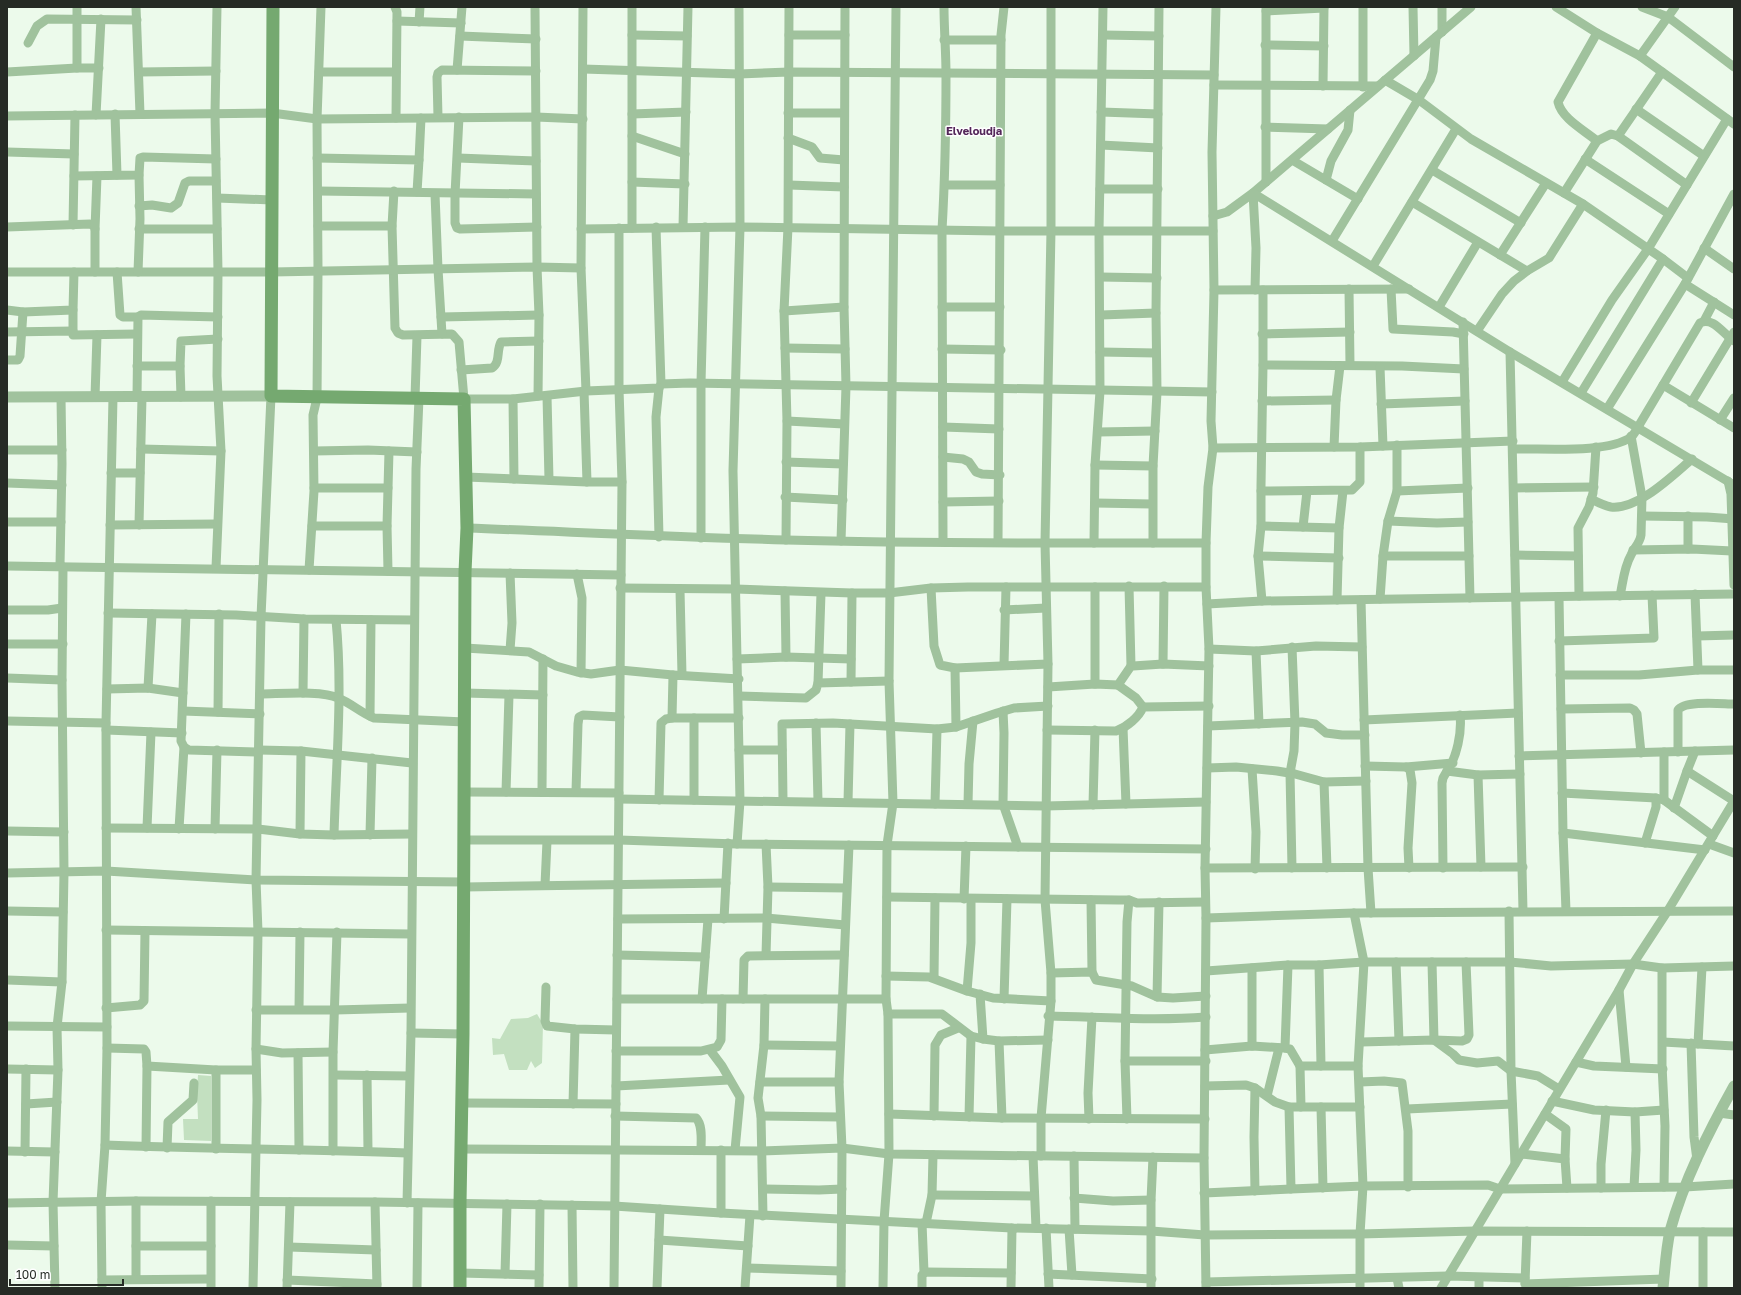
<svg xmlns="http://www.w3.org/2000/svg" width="1741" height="1295" viewBox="0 0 1741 1295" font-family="'Golos Text',sans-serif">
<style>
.green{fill:#c3e0c0}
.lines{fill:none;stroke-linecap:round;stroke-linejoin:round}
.minor{stroke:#a0c29d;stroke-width:9}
.tertiary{stroke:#a0c29d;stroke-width:11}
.secondary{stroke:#75a970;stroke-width:13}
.labels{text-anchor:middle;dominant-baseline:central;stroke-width:3;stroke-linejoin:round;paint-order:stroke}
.neighbourhood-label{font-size:11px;font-weight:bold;fill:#532659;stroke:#fff}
</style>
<rect width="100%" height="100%" fill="#ecfaeb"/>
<g class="green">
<path d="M537,1014L543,1024L542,1063L535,1068L531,1061L527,1070H509L504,1054L493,1055L492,1038L500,1039L511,1019L528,1018Z"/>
<path d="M198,1075L211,1076V1141L184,1140L183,1119H198L197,1094Z"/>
</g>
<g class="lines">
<g class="minor">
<path d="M77,7V68"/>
<path d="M136,7L140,114"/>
<path d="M395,7L397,12L396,118"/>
<path d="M535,7L537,267L539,315L538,396"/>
<path d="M583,7L581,268L586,391"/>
<path d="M1413,7L1414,56"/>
<path d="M1442,7V32"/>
<path d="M1556,7L1597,33L1640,56L1734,124"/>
<path d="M1642,7L1668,17L1734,67"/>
<path d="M1266,11L1324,8"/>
<path d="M397,21L461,23"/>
<path d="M419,22L420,7"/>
<path d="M1597,33L1558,102C1562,119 1584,130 1597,141"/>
<path d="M632,35L687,36"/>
<path d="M789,35H845"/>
<path d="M1103,35L1159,36"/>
<path d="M460,36L536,39"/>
<path d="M944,40H1001"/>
<path d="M28,43L37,26L47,19L137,20"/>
<path d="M1265,45L1324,46"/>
<path d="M1640,56L1675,7"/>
<path d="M583,69L739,74L789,72L1214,75"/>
<path d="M457,70L462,7"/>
<path d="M7,72L77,68H99"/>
<path d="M139,72L216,71"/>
<path d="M319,72H396"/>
<path d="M1385,80L1419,100L1471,139L1583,204L1663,259L1688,278"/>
<path d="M1214,85L1378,86"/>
<path d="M1323,86L1324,7"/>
<path d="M1363,87V7"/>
<path d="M1636,109L1704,156"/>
<path d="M1101,112L1158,114"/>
<path d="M788,113H844"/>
<path d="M115,114L117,175"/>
<path d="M632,114L686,112"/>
<path d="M96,115L101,19"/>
<path d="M7,116L272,113L317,119L536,117L583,119"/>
<path d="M438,117L437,77L438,73L442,70L536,71"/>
<path d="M459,117L455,194V223L457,228L460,229L537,227"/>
<path d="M1265,127L1328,129"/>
<path d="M632,136L685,154"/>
<path d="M1618,136L1662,72"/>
<path d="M788,138L812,147L820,158L844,160"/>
<path d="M1101,145L1158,148"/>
<path d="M7,152L74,154"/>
<path d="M317,158L419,160L417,192"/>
<path d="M458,158L536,161"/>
<path d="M1585,159L1669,214"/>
<path d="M419,160L421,118"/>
<path d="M1292,160L1358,199"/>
<path d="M1432,170L1521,223"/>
<path d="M74,176L139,175L140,158L143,157L216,159"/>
<path d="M1326,180L1331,161L1348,130L1350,110"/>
<path d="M632,182L685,184"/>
<path d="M1266,182V7"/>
<path d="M789,185L844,187"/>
<path d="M945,185H1000"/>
<path d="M1100,189H1158"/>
<path d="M318,191L536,194"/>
<path d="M394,191L392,226L395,328L398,333L403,335L452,334L459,342L464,399H513L586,391L659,388L661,384L690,383L1212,392"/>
<path d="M1564,193L1597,141L1611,134L1618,136L1687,185"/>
<path d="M435,194L438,269L442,334"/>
<path d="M217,198L272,200"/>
<path d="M1412,202L1527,271"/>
<path d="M139,206L152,205L171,208L178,203L185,183L189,181H216"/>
<path d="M1213,216L1227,212L1253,193L1471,7"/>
<path d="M73,225L75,115"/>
<path d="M318,226H392"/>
<path d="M7,227L90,224L94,226L95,229V272"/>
<path d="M656,227L661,384"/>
<path d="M683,227L688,7"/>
<path d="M632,228V7"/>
<path d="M95,229L97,176"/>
<path d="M139,229H217"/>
<path d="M581,229L740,227L999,231H1213"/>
<path d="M1332,241L1430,80L1433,71L1436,37"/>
<path d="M1704,248L1734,269"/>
<path d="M1500,255L1546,183"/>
<path d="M1373,266L1456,129"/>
<path d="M7,272H272L537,267L581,268"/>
<path d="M117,272L120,315L123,317H138L137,397"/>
<path d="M138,272L140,219L139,175"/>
<path d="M1100,277L1157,278"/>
<path d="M1685,284L1734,315"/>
<path d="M1349,289L1350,365"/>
<path d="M1391,289L1393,329L1453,332L1464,334"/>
<path d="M1214,290L1409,289"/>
<path d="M1255,290L1256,248L1253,193L1510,352L1734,485"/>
<path d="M942,307H1000"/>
<path d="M1439,307L1478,242"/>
<path d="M7,310L23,312L73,310L74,272"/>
<path d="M784,311L844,307"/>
<path d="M1101,315L1156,313"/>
<path d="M138,317L141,315L218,317"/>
<path d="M441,317L539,315"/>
<path d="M1704,321L1714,302"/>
<path d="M1463,322L1470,598"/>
<path d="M73,331V310"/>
<path d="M1477,331L1502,294L1514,281L1527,271L1549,258L1583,204"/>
<path d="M7,332L73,331V335L137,334"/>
<path d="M1262,334L1350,332"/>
<path d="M785,348L845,349"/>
<path d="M942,349L1001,350"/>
<path d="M1100,352L1156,353"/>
<path d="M1510,352L1523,911"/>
<path d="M7,360H18L20,356L23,312"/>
<path d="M1263,365L1402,366L1464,369"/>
<path d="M137,366H180L181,341L218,339"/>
<path d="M180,366L181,397"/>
<path d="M1380,367L1383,446"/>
<path d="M461,370L492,368C501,362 496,351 501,342L539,341"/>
<path d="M1562,382L1612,300L1648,249L1727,119"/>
<path d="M1663,385L1734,428"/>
<path d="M659,388L656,417L659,537"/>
<path d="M584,391L587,482"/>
<path d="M1581,393L1663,259"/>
<path d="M547,396L549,480"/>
<path d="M95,397L97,335"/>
<path d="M415,398L417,336"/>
<path d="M513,399L514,479"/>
<path d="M1262,401L1336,400"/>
<path d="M1691,403L1734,332"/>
<path d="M1381,404L1465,401"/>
<path d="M1607,409L1685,284L1734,194"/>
<path d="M1720,420L1734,398"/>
<path d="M787,421L844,424"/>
<path d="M943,427L999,429"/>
<path d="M1098,432L1155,431"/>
<path d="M1334,447L1336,400L1340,366"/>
<path d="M1213,448L1360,447L1513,441"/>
<path d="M141,449L221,451"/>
<path d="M1513,449C1542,448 1608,454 1631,437C1634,435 1636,430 1638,427L1700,323C1713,316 1724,335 1734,341"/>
<path d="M7,450H62"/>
<path d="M314,451L368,450L417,452"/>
<path d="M943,457L963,459L969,462L976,472L982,474L1000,475"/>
<path d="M786,462L843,464"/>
<path d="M1095,465L1153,466"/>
<path d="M111,473H140"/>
<path d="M466,477L587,482H622"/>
<path d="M1728,481L1731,494L1734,585"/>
<path d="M7,483L62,485"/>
<path d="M314,488H388"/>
<path d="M1514,488L1594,487"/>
<path d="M1261,491L1352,490L1360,482V447"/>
<path d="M1397,491L1468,488"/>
<path d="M785,497L843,500"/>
<path d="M1591,499C1597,502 1605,506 1611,507C1638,510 1673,475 1692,459"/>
<path d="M943,502L999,501"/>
<path d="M1095,503L1152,504"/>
<path d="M1642,516L1707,517L1734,519"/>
<path d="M1688,516V549"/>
<path d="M1388,521L1437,523L1468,522"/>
<path d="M7,522H61"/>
<path d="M110,525L217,524"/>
<path d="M139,525L142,397"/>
<path d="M312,526H387"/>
<path d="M1261,526L1339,528"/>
<path d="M1303,527L1307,491"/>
<path d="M467,528C573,532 679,537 786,540C926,544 1066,543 1206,543"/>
<path d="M701,538V383L705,227"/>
<path d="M786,540L787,421L784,311L788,227L789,7"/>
<path d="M841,541L846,386L844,307L845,7"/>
<path d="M943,542L942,230C945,178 946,126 946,74C946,52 944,29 944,7"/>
<path d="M998,542L1001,35L1004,7"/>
<path d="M1094,543L1095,465L1100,391L1099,231L1103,7"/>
<path d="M1153,543V466L1157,392L1156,313L1159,7"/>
<path d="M1633,550L1692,549L1732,551"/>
<path d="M1515,555L1578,556"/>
<path d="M1258,556L1339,558"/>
<path d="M1383,556H1469"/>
<path d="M7,566L621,575"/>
<path d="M60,566L62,464L61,397"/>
<path d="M216,568L221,451L217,376L218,272L215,113L217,7"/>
<path d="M309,570L314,491L313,415L317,398L318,271L317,119L321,7"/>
<path d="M388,571L387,526L389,451"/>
<path d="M577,574L582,598L581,673"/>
<path d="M1129,586L1131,666"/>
<path d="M1095,587V684"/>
<path d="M620,588L736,589L852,593H889L931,588L968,587H1206"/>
<path d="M931,588L934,646L940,665L955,668L1048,664"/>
<path d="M680,590L682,675"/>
<path d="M785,591L786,657"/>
<path d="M1695,594L1698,670"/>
<path d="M1579,596L1578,528L1589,507L1593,493L1596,447"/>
<path d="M1620,596C1623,582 1624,567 1631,555C1634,548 1640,543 1641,535L1642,497L1631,436"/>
<path d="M1559,597L1563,833L1566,911"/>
<path d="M1380,599L1383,556L1388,521L1397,491V445"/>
<path d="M1337,600L1339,528L1343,491"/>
<path d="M1361,600L1368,868L1371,913"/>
<path d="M1262,601L1258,556L1261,526V486L1263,365V290"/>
<path d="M1207,604L1262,601L1734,594"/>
<path d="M7,610H48L62,608"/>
<path d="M1004,610L1046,608"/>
<path d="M108,613L236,615L304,619L414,620"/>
<path d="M186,614L181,741L184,747L189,750L259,752"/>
<path d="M1697,636L1734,635"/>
<path d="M1559,641L1654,638L1652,595"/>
<path d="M7,644H63"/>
<path d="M465,648L529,652L556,666L577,672L591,674L620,670L673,675"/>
<path d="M1209,649L1256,651L1316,646L1362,647"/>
<path d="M510,650L512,623L510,573"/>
<path d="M1256,651L1259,724"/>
<path d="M737,659L786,657L851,659"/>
<path d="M1163,664L1164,586"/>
<path d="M1004,665L1006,587"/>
<path d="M955,668L956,727"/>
<path d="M1560,675H1639L1698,670H1734"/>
<path d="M7,678L62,680"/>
<path d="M851,682L852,593"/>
<path d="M818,683L821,593"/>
<path d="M1118,685L1136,698L1143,707"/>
<path d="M1048,687L1095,684L1118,685L1131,666H1133L1163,664L1209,666"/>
<path d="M148,688L152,614"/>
<path d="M107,689L148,688L183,693"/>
<path d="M303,693L304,619"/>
<path d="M465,693L543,695"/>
<path d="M260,694C279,694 322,690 338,698C351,703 361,713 374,718L465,722"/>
<path d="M739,696L806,698L816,690L818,683L889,681"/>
<path d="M1561,709L1630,708L1634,710L1637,714L1641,753"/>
<path d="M183,711L260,714"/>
<path d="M1003,711L1004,733L1003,804L1018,847"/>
<path d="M218,712L219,614"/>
<path d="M370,716L371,620"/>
<path d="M672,718L673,675L739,679"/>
<path d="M1364,720L1518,713"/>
<path d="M7,721L106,723"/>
<path d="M816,723L818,801"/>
<path d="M1208,726L1302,722L1315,724L1326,733L1342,735H1365"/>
<path d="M1123,728L1126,804"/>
<path d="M106,730L182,733"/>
<path d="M1047,730L1116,731C1127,727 1139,717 1143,707L1209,706"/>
<path d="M259,750L301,751L412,763"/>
<path d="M739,750H782"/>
<path d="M1678,752V710C1685,700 1722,704 1734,704"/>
<path d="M1519,756L1734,750"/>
<path d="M1365,766L1406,767L1410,770L1412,783L1408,848L1409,868"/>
<path d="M1406,767L1453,763"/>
<path d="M1207,768L1236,767L1277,771L1295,774L1324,782L1366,781"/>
<path d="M1252,769L1256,832L1255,869"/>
<path d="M1447,771C1457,757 1462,732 1460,715"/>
<path d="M1687,771L1734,801"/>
<path d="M1478,775L1481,867"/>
<path d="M1324,782L1327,868"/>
<path d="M464,792L619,793"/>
<path d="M506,792L509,695"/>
<path d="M542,792L543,659"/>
<path d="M576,792L578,724L579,717L583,715L620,717"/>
<path d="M1562,793L1656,798L1664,800L1713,836"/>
<path d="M619,799L1045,806L1206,802"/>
<path d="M659,800L661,723L666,719L672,718H739"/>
<path d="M694,800V718"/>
<path d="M783,800L782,724L833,723L937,729L956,727L997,713L1014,708L1048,706"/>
<path d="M1664,800V752"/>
<path d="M848,802L850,724"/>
<path d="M935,804L937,729"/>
<path d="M968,804L969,764L973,721"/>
<path d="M1093,805L1095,730"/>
<path d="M1674,808L1687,771L1695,751"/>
<path d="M106,828L258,829L300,834L334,835L412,834"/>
<path d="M147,828L151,732"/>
<path d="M179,829L184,747"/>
<path d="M215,829L217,750"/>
<path d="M7,831L64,832"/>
<path d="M1563,833L1705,850"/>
<path d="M300,834L301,751"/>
<path d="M334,835C336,763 343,691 336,620"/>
<path d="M370,835L372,758"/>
<path d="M464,840H619L737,844L1206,849"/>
<path d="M1645,843L1656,807V798"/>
<path d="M737,844L740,801L733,471L740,227L739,7"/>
<path d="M1709,844L1734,853"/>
<path d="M1205,868L1523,867"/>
<path d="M1292,868L1290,773L1294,751L1295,723L1292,647"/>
<path d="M1443,868L1442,783L1443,778L1447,771L1478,775L1520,774"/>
<path d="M7,873L106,871L256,880L464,882"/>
<path d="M545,885L547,841"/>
<path d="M464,887L726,883"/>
<path d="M768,887L846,888"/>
<path d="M887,897L1119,900H1129L1137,903L1205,902"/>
<path d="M964,899L966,846"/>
<path d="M1091,900L1092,972"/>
<path d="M7,911L63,912"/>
<path d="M1509,911L1511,1071L1515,1164"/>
<path d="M1206,918L1354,913L1734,911"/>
<path d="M618,919L766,918L845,925"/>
<path d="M724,919L728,843"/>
<path d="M106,930L411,934"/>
<path d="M617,955L705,957"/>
<path d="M766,955L768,887L766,844"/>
<path d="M1396,962L1399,1041"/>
<path d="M1432,962L1434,1040L1453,1054L1459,1060L1477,1063L1498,1061L1511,1071L1538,1076L1559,1089"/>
<path d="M1288,965L1285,1048L1290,1049L1300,1066H1358"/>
<path d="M1319,965L1321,1066"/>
<path d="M1252,968V1046"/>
<path d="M1662,968V1065L1665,1126L1664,1187"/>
<path d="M1206,971L1288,965H1319L1364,962H1510L1551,966L1633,964L1662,968L1734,966"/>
<path d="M1051,973L1092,972L1096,980L1132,986L1157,997L1173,998L1206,996"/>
<path d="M886,976L929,977L967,991L993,998L1051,1001"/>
<path d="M934,978L935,898"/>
<path d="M7,980L62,982"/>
<path d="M546,987L545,1021L547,1026L575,1029L616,1030"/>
<path d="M1619,990L1626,1067"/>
<path d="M967,991L971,943V899"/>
<path d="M980,994L983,1039"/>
<path d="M1157,997L1159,902"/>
<path d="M617,999H886"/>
<path d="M702,999L708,919"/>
<path d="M743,999L744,960L748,956L844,955"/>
<path d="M1004,999L1007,899"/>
<path d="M106,1008L140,1005L144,1001L145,931"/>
<path d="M299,1009L300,932"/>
<path d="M256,1010H335L410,1008"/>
<path d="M888,1014H942L971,1036L983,1039L999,1041L1048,1040"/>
<path d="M1048,1016C1101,1017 1153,1021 1206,1017"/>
<path d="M7,1026L107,1027"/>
<path d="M411,1033L463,1034"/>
<path d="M999,1041L1002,1118"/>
<path d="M1361,1042L1434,1040L1462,1041L1467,1039L1469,1035L1466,962"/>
<path d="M1663,1042L1734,1046"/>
<path d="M1691,1043L1694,1137L1697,1160"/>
<path d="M1698,1044L1702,967"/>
<path d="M764,1045L840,1046"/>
<path d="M107,1048L144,1049L146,1052L147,1066L216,1070H256"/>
<path d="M256,1049L282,1053L333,1052"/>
<path d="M710,1050L722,1066L740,1097L735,1150"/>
<path d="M1205,1050L1252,1046L1285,1048"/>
<path d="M616,1051H701L717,1047L721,1040L722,999"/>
<path d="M298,1053L299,1150"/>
<path d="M1125,1061H1206"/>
<path d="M1576,1062L1594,1066L1663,1069"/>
<path d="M1300,1066L1301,1107"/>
<path d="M7,1069L58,1070"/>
<path d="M216,1070V1149"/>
<path d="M334,1075L409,1076"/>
<path d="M367,1075L368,1151"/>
<path d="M760,1082H839"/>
<path d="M1360,1082L1384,1081L1402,1083L1408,1131V1187"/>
<path d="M616,1086L729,1080"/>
<path d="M1205,1086L1246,1085L1255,1088L1275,1102L1289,1107H1360"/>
<path d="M1267,1096L1279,1048"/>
<path d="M1552,1101L1594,1110L1635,1112"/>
<path d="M462,1103L616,1104"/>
<path d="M26,1104L57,1102"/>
<path d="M573,1104L575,1029"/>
<path d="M1289,1107L1291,1189L1363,1186L1358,1066L1364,962L1354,913"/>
<path d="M1321,1107L1323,1188"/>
<path d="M1407,1109L1512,1104"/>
<path d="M1719,1113L1734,1115"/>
<path d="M889,1114L1002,1118L1205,1119"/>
<path d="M1545,1114L1566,1129L1565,1159L1567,1188"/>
<path d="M615,1116L696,1118C703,1125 701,1140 701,1150"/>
<path d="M761,1116L840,1117"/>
<path d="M934,1116L935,1045L941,1035L958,1028"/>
<path d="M969,1117L971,1036"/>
<path d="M1089,1119L1088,1093L1092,1017"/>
<path d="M1127,1119L1125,1061L1127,922L1129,900"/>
<path d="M105,1145C205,1149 306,1149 407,1153"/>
<path d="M146,1147L147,1066"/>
<path d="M167,1148L168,1122L193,1100L194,1083"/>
<path d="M461,1149L762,1151L842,1148L889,1154L1204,1158"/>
<path d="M7,1151L55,1152"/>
<path d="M333,1151V1052L337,932"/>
<path d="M25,1152L26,1069"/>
<path d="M1521,1154L1565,1159"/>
<path d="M1033,1156L1036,1228"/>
<path d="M1041,1156V1118L1051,1001V973L1045,900L1048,664L1045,543L1051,230V7"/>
<path d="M1074,1156L1075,1229"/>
<path d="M1634,1187L1636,1150L1635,1112L1664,1110"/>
<path d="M1601,1188V1164L1606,1110"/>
<path d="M764,1189L819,1190L842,1189"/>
<path d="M1255,1191L1254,1137L1255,1088"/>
<path d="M1204,1193L1291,1189"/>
<path d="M932,1195L1034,1196"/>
<path d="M1074,1198L1113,1201L1151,1200"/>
<path d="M375,1202L377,1288"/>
<path d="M7,1203L136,1201L375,1202L614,1206L721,1213L1012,1228L1151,1231L1205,1235L1360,1234L1475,1231L1734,1232"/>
<path d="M407,1203L411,1033L416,469L419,398"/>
<path d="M572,1205L573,1288"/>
<path d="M721,1213V1150"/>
<path d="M763,1216L761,1116L758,1098L764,1045L765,999"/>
<path d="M922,1223L924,1272"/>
<path d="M926,1223L932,1195L933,1155"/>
<path d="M1046,1228L1049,1288"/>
<path d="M1069,1229L1072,1275"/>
<path d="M1703,1232V1288"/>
<path d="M659,1240L748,1246"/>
<path d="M7,1245L54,1246"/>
<path d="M136,1246H211"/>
<path d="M289,1247L376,1250"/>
<path d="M747,1268L841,1271"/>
<path d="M460,1273L539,1275"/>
<path d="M505,1274L507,1204"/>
<path d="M1048,1274L1152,1279"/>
<path d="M1397,1278L1399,1288"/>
<path d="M136,1279V1201"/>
<path d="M102,1280L210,1279"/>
<path d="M287,1280L377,1284"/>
<path d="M1206,1282L1448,1276L1525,1278"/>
<path d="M1525,1283L1527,1231"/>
<path d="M1525,1284L1664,1279"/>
<path d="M55,1288L53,1202L58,1070L57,1027L62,982L64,872L62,680L63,567"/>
<path d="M102,1288L101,1202L105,1145L107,1048L106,723L113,397"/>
<path d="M211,1288V1201"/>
<path d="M253,1288L257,1100L256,1049L258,932L256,880L261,617L271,396"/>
<path d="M287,1288L290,1202"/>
<path d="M417,1288L418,1203"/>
<path d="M539,1288L540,1204"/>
<path d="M614,1288L622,482L619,389V228"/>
<path d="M657,1288L660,1209"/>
<path d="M745,1288L750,1215"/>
<path d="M841,1288L842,1148L839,1082L849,845"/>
<path d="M883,1288L884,1221L889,1154L888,1014L886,999L887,845L893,803L889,681L896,7"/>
<path d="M922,1288V1275L926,1272L1011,1273"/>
<path d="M1011,1288L1012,1228"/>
<path d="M1151,1288V1200L1153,1157"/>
<path d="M1206,1288L1204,1158L1206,918L1205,868L1209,649L1206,587V543L1208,487L1213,448L1211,421L1214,290L1212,152L1216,7"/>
<path d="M1360,1288V1234L1363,1186L1488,1185L1500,1189L1685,1187L1734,1184"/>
<path d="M1441,1288L1619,990L1633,964L1667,912L1734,801"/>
<path d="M1479,1288V1278"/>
</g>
<g class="tertiary">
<path d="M7,397L271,396"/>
<path d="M1663,1288C1665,1269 1666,1249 1670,1231C1684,1180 1709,1131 1734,1086"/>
</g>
<path class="secondary" d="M273,7L271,396L464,399L467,528L465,572L463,1034L460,1203V1288"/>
</g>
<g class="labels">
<g class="neighbourhood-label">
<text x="974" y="130">Elveloudja</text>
</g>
</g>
<rect width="1741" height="1295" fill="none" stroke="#262b25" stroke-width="16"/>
<path d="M10 1279v6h113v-6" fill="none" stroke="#262b25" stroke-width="2"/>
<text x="16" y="1279" font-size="12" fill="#262b25" stroke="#ffffff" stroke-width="3" paint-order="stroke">100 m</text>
</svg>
